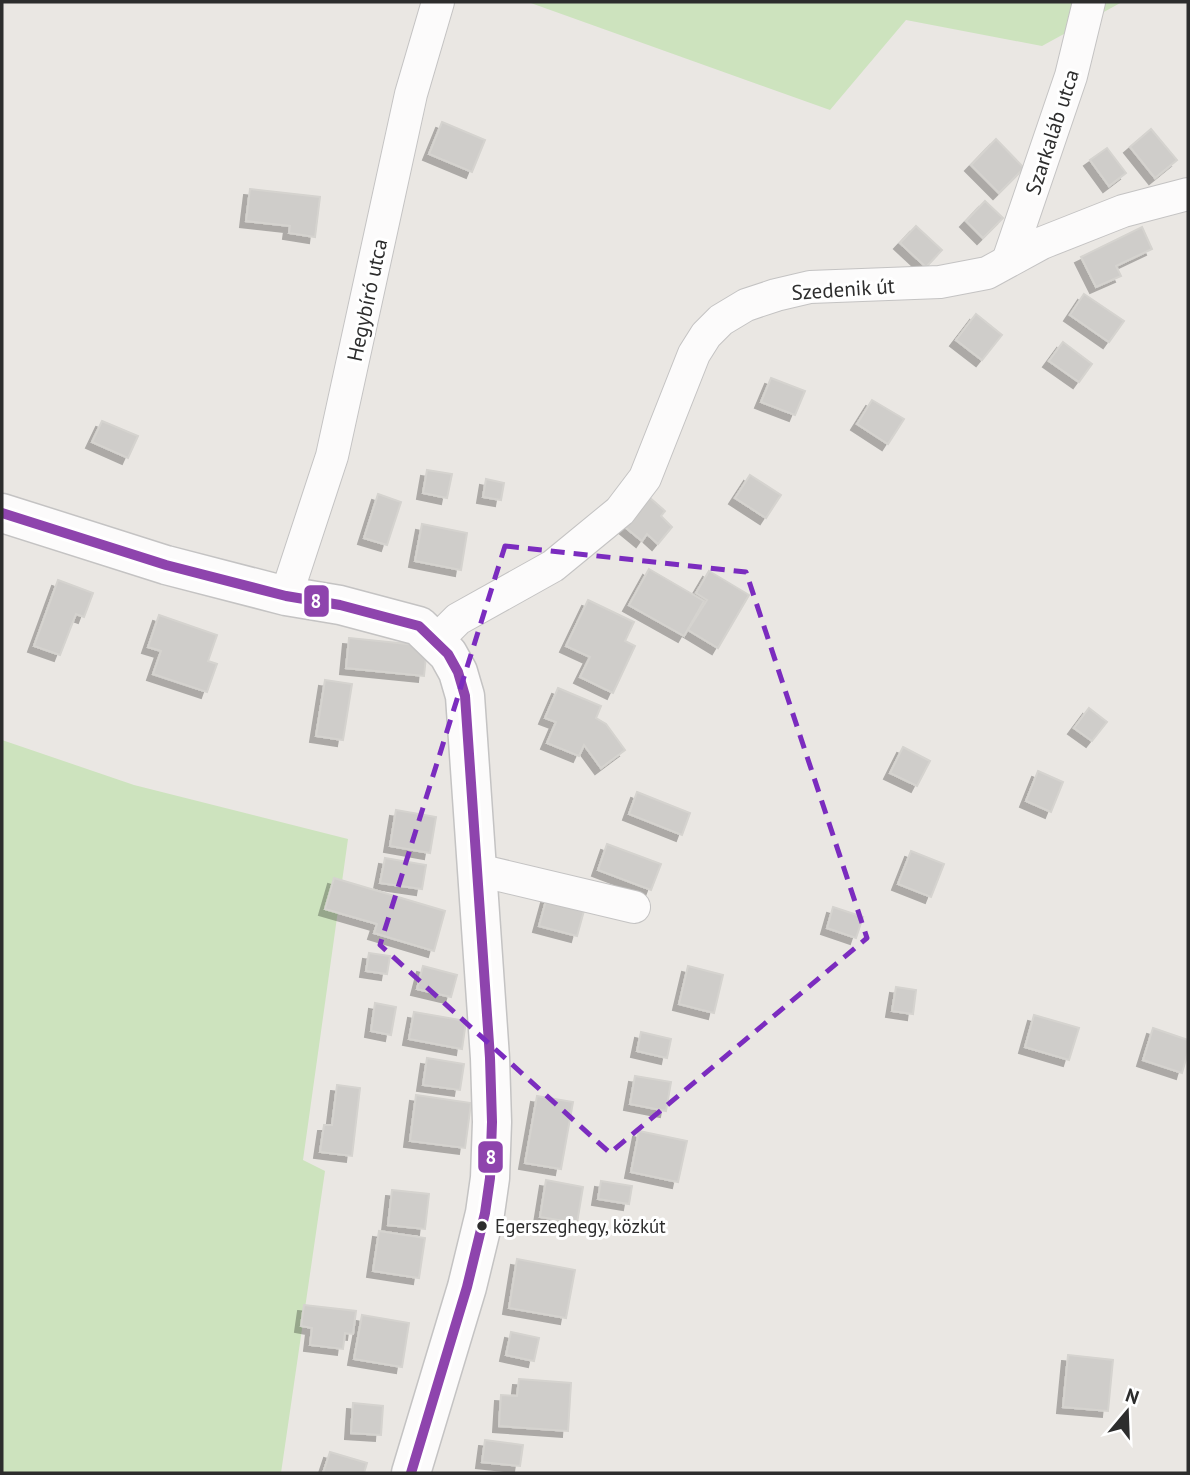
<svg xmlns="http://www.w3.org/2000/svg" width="1190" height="1475" viewBox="0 0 1190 1475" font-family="'PT Sans',sans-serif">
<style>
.green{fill:#cde3be}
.building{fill:#cfcdca;stroke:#d5d3cf;stroke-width:2;filter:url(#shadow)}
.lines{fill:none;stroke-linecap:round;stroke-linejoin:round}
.minor-casing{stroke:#c4c3c3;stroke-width:34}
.tertiary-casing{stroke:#c4c3c3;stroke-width:41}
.minor{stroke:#fcfbfb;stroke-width:32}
.tertiary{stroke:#fcfbfb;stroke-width:38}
.bus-1-casing{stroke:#fff;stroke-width:16}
.bus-1{stroke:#8e44ad;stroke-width:10}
.marked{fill:none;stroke:#7b2cbf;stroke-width:5;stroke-dasharray:14 9;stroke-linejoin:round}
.bus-dot{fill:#2d2d2d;stroke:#fff;stroke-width:2.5}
.labels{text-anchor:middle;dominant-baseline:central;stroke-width:6;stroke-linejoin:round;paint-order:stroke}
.bus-label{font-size:19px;fill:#2d2d2d;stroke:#fff;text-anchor:start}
.street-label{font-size:21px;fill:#2d2d2d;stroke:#fff}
.line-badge{stroke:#fff;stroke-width:2.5}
.badge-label{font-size:19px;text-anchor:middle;font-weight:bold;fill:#fff}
</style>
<defs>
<filter id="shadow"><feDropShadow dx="-6" dy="6" stdDeviation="0" flood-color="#0004"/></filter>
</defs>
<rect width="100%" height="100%" fill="#eae7e3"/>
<g class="green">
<path d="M528,2H1122L1042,46L906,20L830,110Z"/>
<path d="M2,740L134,785L348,839L303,1160L325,1171L281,1473H2Z"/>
</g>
<g class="building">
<path d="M442,122L485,140L472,172L429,154Z"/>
<path d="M1151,129L1177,160L1155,178L1130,147Z"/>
<path d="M996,139L1024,168L999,193L971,165Z"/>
<path d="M1107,148L1126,173L1109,186L1090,160Z"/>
<path d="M250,189L320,197L315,237L289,233L290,226L246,221Z"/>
<path d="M985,201L1003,218L983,238L966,221Z"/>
<path d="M916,226L942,250L926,267L900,243Z"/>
<path d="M1142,227L1152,249L1116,266L1121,276L1096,287L1081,257Z"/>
<path d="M1084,294L1124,321L1109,342L1070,315Z"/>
<path d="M976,314L1002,335L982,360L956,340Z"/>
<path d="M1063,342L1092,364L1079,382L1049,361Z"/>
<path d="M771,378L805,391L795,415L761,402Z"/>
<path d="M872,400L904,419L888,444L857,424Z"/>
<path d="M102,421L138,436L128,458L92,442Z"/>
<path d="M427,470L452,474L447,498L423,493Z"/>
<path d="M750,475L781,495L766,518L735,498Z"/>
<path d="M486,479L504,483L501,500L483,497Z"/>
<path d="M378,494L401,502L387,545L364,538Z"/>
<path d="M649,497L665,511L661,516L672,527L658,544L647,534L642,541L625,527Z"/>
<path d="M422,524L467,533L461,570L415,561Z"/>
<path d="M649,569L704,601L684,636L629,605Z"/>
<path d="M709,571L749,595L718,648L688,630L707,600L696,593Z"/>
<path d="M58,580L93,593L84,617L76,614L60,655L34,646Z"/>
<path d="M588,600L634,622L625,641L635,646L613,693L580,677L590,657L566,646Z"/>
<path d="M159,615L217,635L208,661L217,664L207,692L153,674L161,651L148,647Z"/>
<path d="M349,638L427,646L424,676L346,668Z"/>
<path d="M325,680L352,684L343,740L316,736Z"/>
<path d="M558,688L601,706L596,718L606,724L625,750L601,768L584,745L579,756L547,743L556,722L545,718Z"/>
<path d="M1089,708L1107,722L1092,741L1074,728Z"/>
<path d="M903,747L930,761L917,786L890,773Z"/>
<path d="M1038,771L1063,782L1051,812L1026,801Z"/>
<path d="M637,792L690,813L682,835L629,814Z"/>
<path d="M396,810L436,817L430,853L390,846Z"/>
<path d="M607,844L661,864L651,890L598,870Z"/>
<path d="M911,851L944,864L931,897L898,884Z"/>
<path d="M385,858L426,865L422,889L380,883Z"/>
<path d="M334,878L445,911L434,951L374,933L377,924L325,909Z"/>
<path d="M547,897L585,907L577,936L539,926Z"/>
<path d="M833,907L863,917L856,938L827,928Z"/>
<path d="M369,953L390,956L387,974L366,971Z"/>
<path d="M423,966L457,975L451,997L417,989Z"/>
<path d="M688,966L723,975L714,1013L679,1004Z"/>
<path d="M896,987L916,990L913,1014L892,1011Z"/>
<path d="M375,1003L396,1007L391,1035L371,1031Z"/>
<path d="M414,1012L466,1021L462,1049L409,1039Z"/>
<path d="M1034,1015L1079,1028L1069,1060L1025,1047Z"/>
<path d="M1153,1028L1188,1040V1052L1182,1073L1143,1060Z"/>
<path d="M641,1032L671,1039L667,1058L637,1051Z"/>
<path d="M427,1058L464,1064L460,1090L423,1085Z"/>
<path d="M635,1076L671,1082L666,1111L630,1104Z"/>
<path d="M337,1085L360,1088L352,1156L320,1152L324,1125H332Z"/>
<path d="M416,1095L471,1103L465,1148L410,1141Z"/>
<path d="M537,1096L573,1102L561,1169L525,1163Z"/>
<path d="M639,1131L687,1141L678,1182L631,1172Z"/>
<path d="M546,1180L583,1187L577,1223L540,1217Z"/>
<path d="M601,1181L632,1186L629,1204L598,1199Z"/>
<path d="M392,1190L429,1194L425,1229L388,1225Z"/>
<path d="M379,1231L425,1238L419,1278L373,1271Z"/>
<path d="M517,1259L575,1270L566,1318L509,1308Z"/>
<path d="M304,1305L356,1311L353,1334L345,1333L343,1349L310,1345L312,1328L301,1326Z"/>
<path d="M362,1315L409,1323L402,1367L354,1359Z"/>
<path d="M511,1332L539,1338L534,1361L506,1355Z"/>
<path d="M1068,1355L1113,1360L1108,1411L1063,1407Z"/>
<path d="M519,1379L571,1383L568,1431L499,1426L501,1395L517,1396Z"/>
<path d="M353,1403L383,1406L381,1435L351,1433Z"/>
<path d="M485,1440L523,1445L520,1466L482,1462Z"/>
<path d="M330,1452L367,1463L364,1473H323Z"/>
</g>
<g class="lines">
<defs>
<g id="minor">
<path d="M1008,261L1071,76L1089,2"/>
<path d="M286,596L332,456L411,94L438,2"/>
<path d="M436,641L458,619L553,566L620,511L645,478L694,354L706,335L721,320L746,305L776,295L810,287L940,282L987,273L1042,243L1123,211L1188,194"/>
<path d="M478,870L634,907"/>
</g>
<path id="tertiary" d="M2,513L166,565L286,596L340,605L419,626L448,654L458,672L465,696L490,1058L492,1122L490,1178L485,1213L467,1287L411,1473"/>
</defs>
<use href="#minor" class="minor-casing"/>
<use href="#tertiary" class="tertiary-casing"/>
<use href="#minor" class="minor"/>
<use href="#tertiary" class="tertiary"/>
<defs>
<path id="bus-1" d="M2,513L166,565L286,596L340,605L419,626L448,654L458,672L465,696L490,1058L492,1122L490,1178L485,1213L467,1287L411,1473"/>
</defs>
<use href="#bus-1" class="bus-1-casing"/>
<use href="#bus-1" class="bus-1"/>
</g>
<path class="marked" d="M505,546L746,572L867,938L610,1153L380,945Z"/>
<circle class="bus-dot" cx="482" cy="1226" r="6"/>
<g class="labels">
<g class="bus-label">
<text x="495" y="1226">Egerszeghegy, közkút</text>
</g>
<g class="street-label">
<text transform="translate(1052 132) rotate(-72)">Szarkaláb utca</text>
<text transform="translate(843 289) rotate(-4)">Szedenik út</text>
<text transform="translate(367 300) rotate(-78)">Hegybíró utca</text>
</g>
</g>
<g class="line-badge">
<rect x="303" y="584" width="27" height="34" rx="7" fill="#8e44ad"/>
<rect x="477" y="1140" width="27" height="34" rx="7" fill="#8e44ad"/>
</g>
<g class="badge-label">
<text x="316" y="608">8</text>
<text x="491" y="1164">8</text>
</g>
<rect width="1190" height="1475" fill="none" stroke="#2d2d2d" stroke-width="7"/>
<g transform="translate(1127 1412) rotate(19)" stroke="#ffffff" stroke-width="5" paint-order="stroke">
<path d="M0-5L12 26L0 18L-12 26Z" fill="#2d2d2d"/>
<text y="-10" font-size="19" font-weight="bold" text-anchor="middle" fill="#2d2d2d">N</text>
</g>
</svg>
